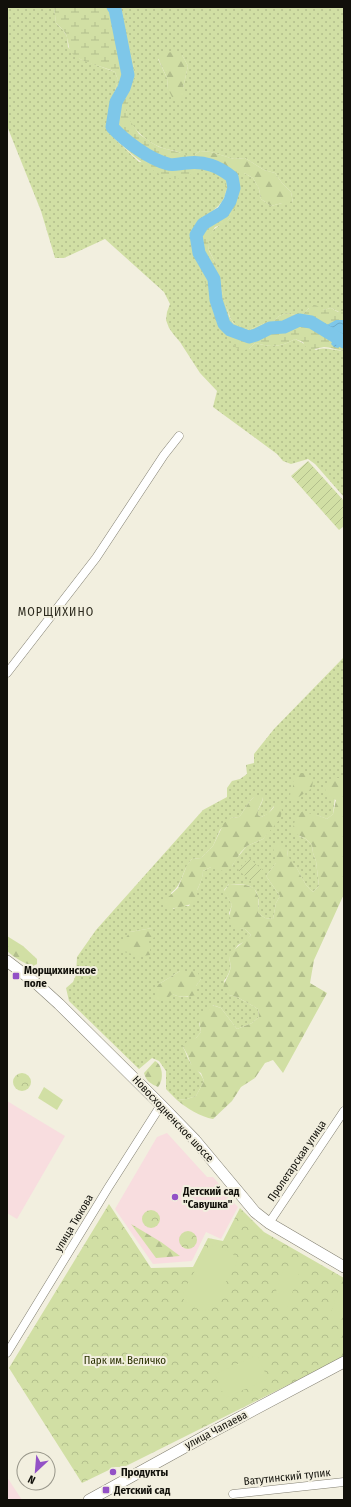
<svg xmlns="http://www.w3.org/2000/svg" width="351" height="1507" viewBox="0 0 351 1507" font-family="'Fira Sans Condensed',sans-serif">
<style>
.education{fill:#f8dddf}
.grass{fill:url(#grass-dots);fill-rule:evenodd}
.forest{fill:url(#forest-firs)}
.wetland{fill:url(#wetland-marsh)}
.park{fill:url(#park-crowns)}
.garden{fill:url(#garden-furrows)}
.pitch{fill:#d1dfa4}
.water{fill:url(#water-waves)}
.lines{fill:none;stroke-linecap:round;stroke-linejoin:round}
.river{stroke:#7ec7e9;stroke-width:13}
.street-casing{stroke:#827f71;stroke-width:9}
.secondary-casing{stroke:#827f71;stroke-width:12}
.street{stroke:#fff;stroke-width:8}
.secondary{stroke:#fff;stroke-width:11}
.poi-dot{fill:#9351c6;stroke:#f2efdf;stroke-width:1.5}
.labels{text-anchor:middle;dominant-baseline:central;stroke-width:4;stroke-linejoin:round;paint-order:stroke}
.poi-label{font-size:11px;font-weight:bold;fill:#11100a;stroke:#f2efdf;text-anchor:start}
.street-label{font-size:11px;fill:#11100a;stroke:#f2efdf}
.park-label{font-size:11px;fill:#2a3100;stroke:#f2efdf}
.neighbourhood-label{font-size:12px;letter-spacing:1px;fill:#2c291d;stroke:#f2efdf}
</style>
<defs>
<pattern id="grass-dots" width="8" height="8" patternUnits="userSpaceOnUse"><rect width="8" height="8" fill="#d1dfa4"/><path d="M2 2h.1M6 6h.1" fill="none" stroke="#b2be8c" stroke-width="1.8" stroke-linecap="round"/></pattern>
<pattern id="forest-firs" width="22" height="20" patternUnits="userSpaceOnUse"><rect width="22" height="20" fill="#d1dfa4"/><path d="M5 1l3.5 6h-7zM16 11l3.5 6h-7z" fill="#b2be8c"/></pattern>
<pattern id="wetland-marsh" width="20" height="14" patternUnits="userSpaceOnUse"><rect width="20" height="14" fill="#d1dfa4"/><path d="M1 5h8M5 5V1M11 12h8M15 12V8" fill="none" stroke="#b2be8c"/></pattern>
<pattern id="park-crowns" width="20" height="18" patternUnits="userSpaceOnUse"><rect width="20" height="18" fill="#d1dfa4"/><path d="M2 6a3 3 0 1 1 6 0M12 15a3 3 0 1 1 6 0" fill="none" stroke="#b2be8c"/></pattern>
<pattern id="garden-furrows" width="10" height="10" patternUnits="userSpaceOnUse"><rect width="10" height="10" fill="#d1dfa4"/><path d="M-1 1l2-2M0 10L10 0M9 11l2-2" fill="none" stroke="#b2be8c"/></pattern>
<pattern id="water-waves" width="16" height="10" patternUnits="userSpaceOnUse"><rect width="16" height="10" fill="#7ec7e9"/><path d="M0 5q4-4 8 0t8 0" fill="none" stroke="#6caac6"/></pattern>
</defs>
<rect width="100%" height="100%" fill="#f2efdf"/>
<g class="education">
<path d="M7,1101L65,1136L17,1219L7,1213Z"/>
<path d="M167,1133L207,1177H213L220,1185L219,1188L238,1207L221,1239L206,1232L192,1261L153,1264L115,1209L157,1137Z"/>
<path d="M7,1477L22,1500H7Z"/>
</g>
<g class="grass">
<path d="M7,7H54L56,23L63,30L67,37L68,47L80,59L115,72L118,80L108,115L114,138L139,162L197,165C192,162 188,156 183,154C176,150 167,150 160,147C148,143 126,124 126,110C127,95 135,84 134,68L122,12L119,7H344V312H339L331,308L323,310L309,308L303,314L295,315L286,313L279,316L273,322L265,323L249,330C244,328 237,327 233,322C229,318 221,289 220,282C219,277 219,272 217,267C214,258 207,251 208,241C210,228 221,226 230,218L226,186C228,209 202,212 194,230C188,242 205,277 208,289C210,299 212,310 216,319C217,323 221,328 224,332C230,341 240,344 249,349L255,343C261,344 267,346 272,346C280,346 288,343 295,339L316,350C328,346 335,352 344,350V497L315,464L308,459L291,464L283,461L277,454L213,407L217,391L200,373L180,342L174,335L169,328L166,320L167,312L170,304L164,292L105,239L64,258H55L41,211L7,126ZM182,55L188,66L183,88L168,89L167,78L158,59ZM200,151L211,152L234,159L245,158L264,170L275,173L282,183L291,192L293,203H282L271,206L261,199L259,189L253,178L244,173H232L222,167L201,162L191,158Z"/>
<path d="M344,657V778H337L333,814L327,819L320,816L311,815L299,836L306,839L312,845L313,853L316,861L319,886L313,892C301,883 300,867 288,858L287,849L266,876L280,896L276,903L273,919L265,918L258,913C258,907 259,902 258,897C256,883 240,884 229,884L224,890L232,905L229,913L234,927L245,929L251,935L246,941L238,945L229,958C232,968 230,973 224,981L229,995L237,997L258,1009L259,1017L252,1023L237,1029L221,1008L213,1005L206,1011L199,1023L201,1032L196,1038L183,1047C186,1052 187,1058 190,1062C195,1071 200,1070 204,1081L196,1096L187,1099L177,1100L166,1089V1071L159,1061L152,1058L139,1069L69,1001L66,988L73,982L76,975L77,957L96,930L203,810L227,797V788L232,781L240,779L247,774L246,765L254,763V754L274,729ZM254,797H263C263,804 257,808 258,815L261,817L268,814L274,806L268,832L263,839L247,846L236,859L232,866L211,867L203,871C203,881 194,896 189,906H180L173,909L171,893C184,883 181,871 192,859L201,858L213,846L220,830L231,818L239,817C245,810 247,803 254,797ZM152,928L146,940L130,932ZM180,971L201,979L188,997C175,998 169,992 159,984Z"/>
</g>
<g class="forest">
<path d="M172,52L182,55L188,66L183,88L184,99H173L168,89L167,78L158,58L159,54Z"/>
<path d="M200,151L211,152L234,159L245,158L264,170L275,173L282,183L291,192L293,203H282L271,206L261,199L259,189L253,178L244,173H232L222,167L201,162L191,158Z"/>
<path d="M298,773H307L313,780L312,788L293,801L290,794L293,789V782Z"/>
<path d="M337,778H344V894L314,960L310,983L327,993L283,1073L273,1060L265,1063L255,1078L241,1087L232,1101L213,1119C201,1117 186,1108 177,1100L187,1099L196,1096L204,1081L201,1073L193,1069L187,1054L183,1047L188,1040L196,1038L201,1032L198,1015L212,1005L221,1008L237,1029L252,1023L259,1017L258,1009L237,997L229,995L223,989C225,976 234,973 229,958C234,947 243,944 251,935L245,929L234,928C229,919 229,914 232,905L224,891L229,884L246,885L254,888L258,896V913L265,918L273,919L276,903L280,896L266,876L276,863L273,847L280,843L287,849L288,857C300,867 301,883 313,892L319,886L316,861L313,853L312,845L306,839L292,832L296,816L303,811C312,815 320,815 327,819L333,814L336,800L329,797L325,790L329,782Z"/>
<path d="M254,797H263C262,804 257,808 258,815L261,817C270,814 272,808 280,802L282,811L280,819L263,839L247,846L241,852L232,866L226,872L211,867L203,871C203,884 195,886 196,902C188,906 173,909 165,909V900L178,888L187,865L192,859L201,858L213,846L224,823L231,818L239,817C245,810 247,803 254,797Z"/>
<path d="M152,928L155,937L147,940L150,947V955L141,956L124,952L120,946L130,932Z"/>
<path d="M7,936L23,946L37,959V964L33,966C23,963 15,958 7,951Z"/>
<path d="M180,971H197L201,979L196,986V995C187,997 181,998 172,994L165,1001L157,999L154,991L159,984Z"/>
<path d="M155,1061C163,1065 164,1080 158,1087C151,1084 146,1081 144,1073Z"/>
<path d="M131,1224L161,1242L180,1256L156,1258Z"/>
</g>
<g class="wetland">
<path d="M54,7H119L125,20L134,68L135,77L126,111L129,119L139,134L152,143L159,147L185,154L190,161L197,165L195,173C189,175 183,178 177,179C155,179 123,146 108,132V115L118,80L115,72C103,66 79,62 72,53C68,48 69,44 67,38C66,32 61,28 56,23Z"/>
<path d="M224,179H233L239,185L237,202L230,218L224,224L215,227L211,234L208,242L209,251L217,266L220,274V283L229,316L233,323L249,330L265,323L273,322L279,316L286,313L295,315L303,314L309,308L316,305L323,310L331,308L338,312H344V320L325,326L311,322L323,333L331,337L333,340L341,345L344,343V350C337,351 331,347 324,347C318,348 314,350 307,349L303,342L295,339C288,343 280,346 272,346C267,346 261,344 255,343L249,349L241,351L234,346L215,319L207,288L201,272L192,239L193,231L210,212L218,208L227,194Z"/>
</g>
<g class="park">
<circle cx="22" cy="1082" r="9"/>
<path d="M109,1204L151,1268L193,1267L208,1238L223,1241L240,1208L264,1232L344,1278V1357L124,1467H115L82,1483L9,1368Z"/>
<circle cx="151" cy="1219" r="9"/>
<circle cx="188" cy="1240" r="9"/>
</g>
<g class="garden">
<path d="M308,461L344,501V526L339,530L291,476Z"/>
<path d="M249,858L265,872L255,884L238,870Z"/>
</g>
<g class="pitch">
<path d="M44,1087L63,1100L57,1110L38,1098Z"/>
<path d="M217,1245L236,1256L237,1263L210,1309L201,1311L184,1301L183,1292L208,1247Z"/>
<path d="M285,1265L300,1270L286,1311L271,1306Z"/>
<path d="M339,1289L344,1291V1314L342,1319L330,1315Z"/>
<path d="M257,1355L268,1379L225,1398L215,1374Z"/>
</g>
<path class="water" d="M336,320H344V343L338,348L334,347L331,344L333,340L330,337L310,323L311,322L325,326Z"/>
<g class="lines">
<path class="river" d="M113,7L115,9L128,75L124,88L116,102L112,127C125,141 149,159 168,164C173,166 181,163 187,163C205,161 218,166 232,177L234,188L230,201L223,212L203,224L196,235L199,253L214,279L216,300L224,324L230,330L249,337L256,335L270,328L284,327L299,320L311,322L344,342"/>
<defs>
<g id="street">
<path d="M7,673L96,558L164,455L179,436"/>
<path d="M269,1223L344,1111"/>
<path d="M7,1353L108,1188L161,1105"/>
<path d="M233,1494L344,1482"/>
</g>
<g id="secondary">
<path d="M7,961L37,984L59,1004L161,1105L195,1140L255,1212L269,1223L344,1267"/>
<path d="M89,1500L216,1430L344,1362"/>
</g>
</defs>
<use href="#street" class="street-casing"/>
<use href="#secondary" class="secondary-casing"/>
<use href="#street" class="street"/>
<use href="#secondary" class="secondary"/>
</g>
<g class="poi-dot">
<rect x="12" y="972" width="8" height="8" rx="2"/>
<circle cx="175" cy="1197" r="4"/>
<circle cx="113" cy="1472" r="4"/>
<rect x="102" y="1486" width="8" height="8" rx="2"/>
</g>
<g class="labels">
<g class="poi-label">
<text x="24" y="970">Морщихинское<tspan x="24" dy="13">поле</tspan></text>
<text x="183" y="1191">Детский сад<tspan x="183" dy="13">"Савушка"</tspan></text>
<text x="121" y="1472">Продукты</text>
<text x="114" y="1490">Детский сад</text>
</g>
<g class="street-label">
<text transform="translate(173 1119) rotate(47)">Новосходненское шоссе</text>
<text transform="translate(297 1161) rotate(-56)">Пролетарская улица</text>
<text transform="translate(74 1223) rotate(-59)">улица Тюкова</text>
<text transform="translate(216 1430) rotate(-28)">улица Чапаева</text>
<text transform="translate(287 1477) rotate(-6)">Ватутинский тупик</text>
</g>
<g class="park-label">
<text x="125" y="1360">Парк им. Величко</text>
</g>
<g class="neighbourhood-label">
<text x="56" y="612">МОРЩИХИНО</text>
</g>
</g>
<rect width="351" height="1507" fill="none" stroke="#11100a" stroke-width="16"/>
<g transform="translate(36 1471) rotate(206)"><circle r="19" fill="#f2efdf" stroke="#98968a"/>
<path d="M0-3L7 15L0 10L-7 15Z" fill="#9351c6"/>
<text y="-6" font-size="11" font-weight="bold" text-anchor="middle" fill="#11100a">N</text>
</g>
</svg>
